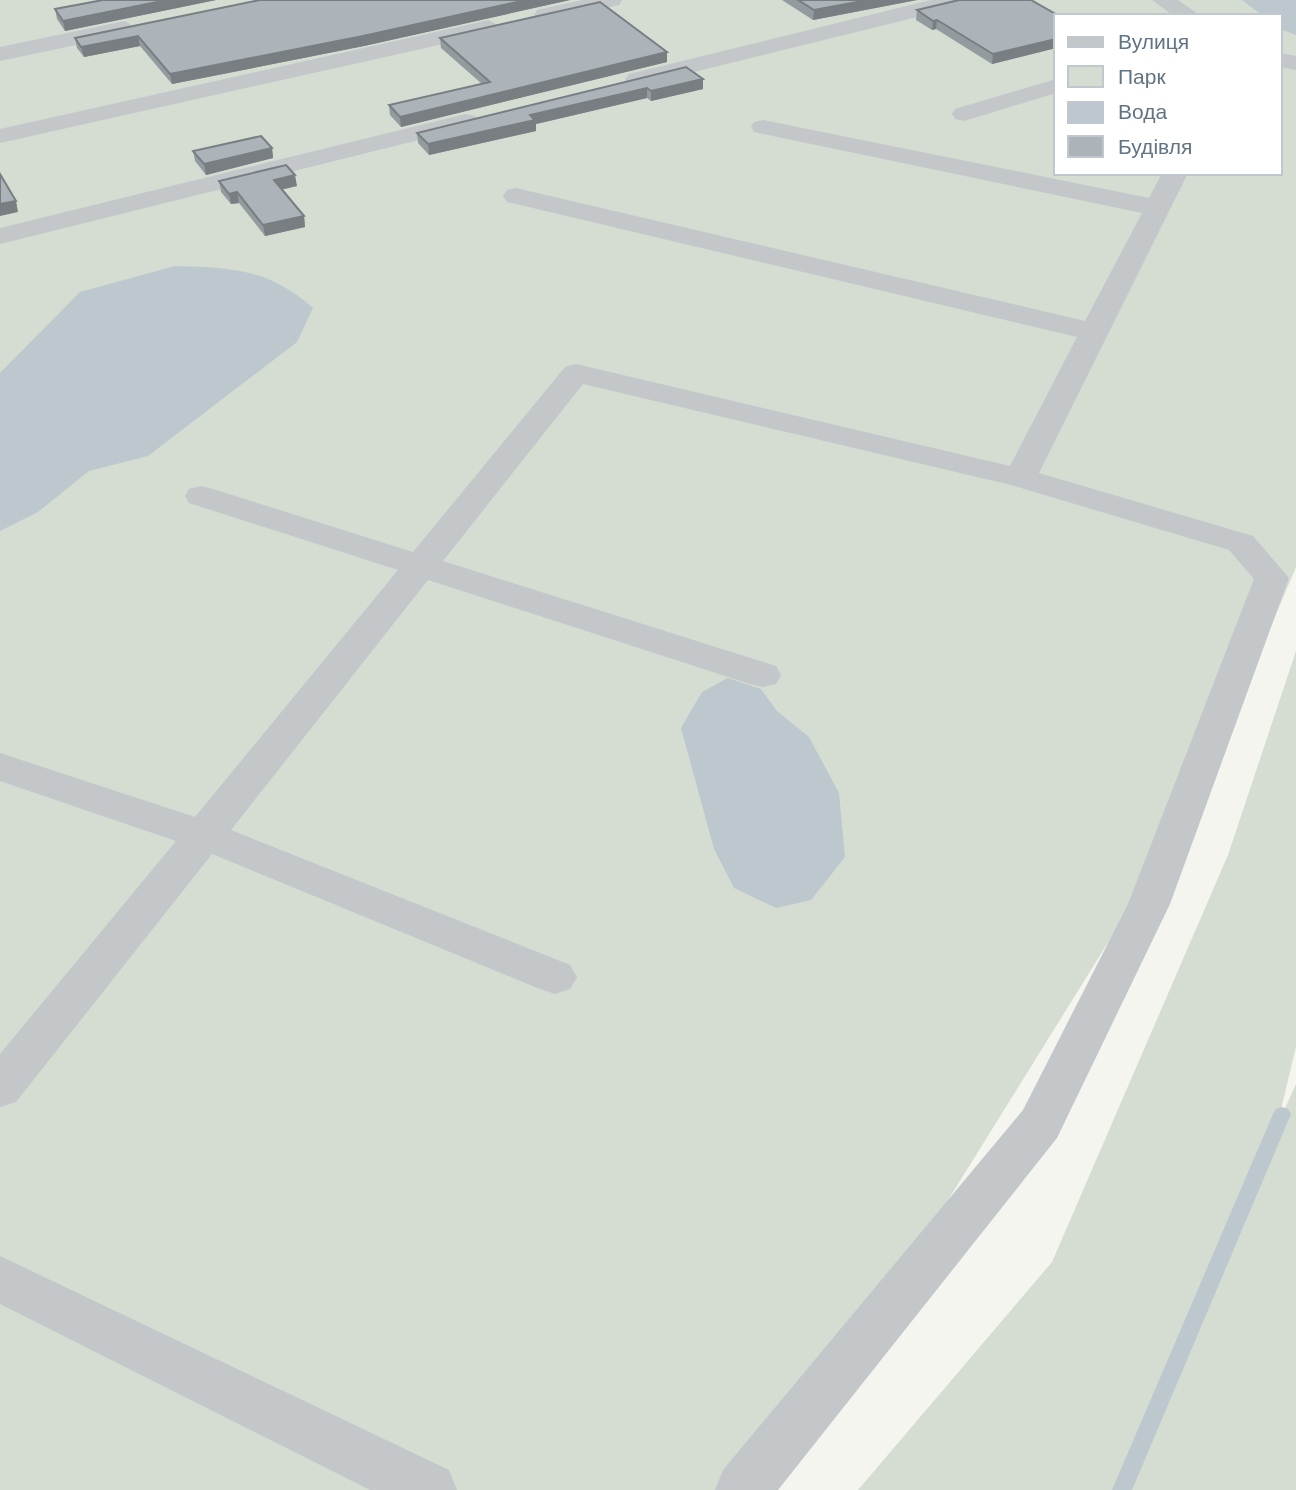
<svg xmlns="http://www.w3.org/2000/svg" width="1296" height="1490" viewBox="0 0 1296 1490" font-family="'DM Sans',sans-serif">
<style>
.green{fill:#d5dcd1;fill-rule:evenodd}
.water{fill:#bcc8cd}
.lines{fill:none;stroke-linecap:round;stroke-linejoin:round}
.stream{fill:#bcc8cd;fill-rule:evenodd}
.minor{fill:#c3c7ca;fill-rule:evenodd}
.wall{fill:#949b9f}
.shaded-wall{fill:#787e82}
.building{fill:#acb4b9;stroke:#787e82;stroke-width:2}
</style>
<rect width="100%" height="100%" fill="#f5f5f0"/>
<g class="green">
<path d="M0,0H1296V567L1199,796L768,1490H0ZM1056,16H1280V173H1056Z"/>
<path d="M1296,651V1047L1277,1126L1296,1084V1490H858L1052,1262L1228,855Z"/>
</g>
<g class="water">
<path d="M1242,0H1296V35L1280,29V16H1263Z"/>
<path d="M175,266C232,268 268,268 313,308L297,342L148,456L89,471L38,512L0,531V373L80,292Z"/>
<path d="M728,678L761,689L777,711L809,737L839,793L845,857L811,900L776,908L734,888L714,849L681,728L702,692Z"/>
</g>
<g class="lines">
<path class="stream" d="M1282,1107L1288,1109L1291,1114L1132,1490H1112L1273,1114L1276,1109Z"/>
<g class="minor">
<path d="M582,0H622L619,5L545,22L534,15L537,10Z"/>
<path d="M931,0H969L966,5L637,86L629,84L625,79L629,74Z"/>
<path d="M1152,0H1178L1201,16H1174Z"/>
<path d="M489,20L500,27L497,32L0,143V129Z"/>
<path d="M125,21L136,28L133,33L0,61V47Z"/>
<path d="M1280,53L1296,56V70L1280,67Z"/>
<path d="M1056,79V93L964,121L955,119L952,114L955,109Z"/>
<path d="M466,114L475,116L478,121L475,126L0,244V228Z"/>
<path d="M763,120L1149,198L1162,173H1188L1039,473L1253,536L1289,578L1170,904L1057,1138L778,1490H715L723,1470L1023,1110L1128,904L1254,579L1229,550L1011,485L583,384L443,561L776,666L781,675L776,684L763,687L750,684L428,580L231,830L570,965L577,977L570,989L555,994L540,989L212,854L16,1102L0,1107V1054L176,841L0,781V753L195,817L398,570L189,503L185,496L189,489L201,486L213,489L413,552L565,367L576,364L1010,466L1077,337L516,204L507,202L503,196L507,190L516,188L1085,321L1142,213L754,132L751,127L754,122Z"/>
<path d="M0,1256L449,1470L457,1490H370L0,1304Z"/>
</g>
</g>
<g class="wall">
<path d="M103,0H216L65,31L57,19L55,9Z"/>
<path d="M260,0H570L364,46L172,84L140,46L84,57L77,48L75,38Z"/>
<path d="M782,0H917L813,20Z"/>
<path d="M917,10L1056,16V48L992,64L936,29L932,30L916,20Z"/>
<path d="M440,38L667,62L401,127L390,115L389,105L482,84L441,48Z"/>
<path d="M686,67L703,79V89L651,101L647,98L536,124V131L429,155L418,143L417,133Z"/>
<path d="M272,148L273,158L206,175L195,161L193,151Z"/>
<path d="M219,181L297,186L282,189L304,216L305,227L265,236L239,203L231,204L221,192Z"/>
</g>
<g class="shaded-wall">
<path d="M167,0H216L65,31L63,21Z"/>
<path d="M526,0H570L364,46L172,84L170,74Z"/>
<path d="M868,0H917L813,20L814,10Z"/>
<path d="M937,20L936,29L932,30L933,21Z"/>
<path d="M138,36L140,46L84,57L81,47Z"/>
<path d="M1056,39V48L992,64L993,54Z"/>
<path d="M667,52V62L401,127L400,117Z"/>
<path d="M703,79V89L651,101V91Z"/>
<path d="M647,88V98L536,124V131L429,155L428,144L530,115Z"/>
<path d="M272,148L273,158L206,175L204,164Z"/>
<path d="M295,175L297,186L276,191L274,180Z"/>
<path d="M237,192L239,203L231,204L229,194Z"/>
<path d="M16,201L18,212L0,216V204Z"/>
<path d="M304,216L305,227L265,236L263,225Z"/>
</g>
<g class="building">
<path d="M103,0H167L63,21L55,9Z"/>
<path d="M260,0H526L363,36L170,74L138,36L81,47L75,38Z"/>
<path d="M798,0H868L814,10Z"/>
<path d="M959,0H1031L1059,16H1056V39L993,54L937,20L933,21L917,10Z"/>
<path d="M600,2L667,52L400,117L389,105L490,82L440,38Z"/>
<path d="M686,67L703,79L651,91L647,88L530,115L535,120L428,144L417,133Z"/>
<path d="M261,136L272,148L204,164L193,151Z"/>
<path d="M286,165L295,175L274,180L304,216L263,225L237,192L229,194L219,181Z"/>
<path d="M0,174L16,201L0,204Z"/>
</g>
<rect x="1054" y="14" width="228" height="161" fill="#ffffff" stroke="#c0c7ce" stroke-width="2"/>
<rect x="1068" y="37" width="35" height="10" fill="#c3c7ca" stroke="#c0c7ce" stroke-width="2"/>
<text x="1118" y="49" font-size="21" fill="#617484">Вулиця</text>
<rect x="1068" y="66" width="35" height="21" fill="#d5dcd1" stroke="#c0c7ce" stroke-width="2"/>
<text x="1118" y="84" font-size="21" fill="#617484">Парк</text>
<rect x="1068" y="102" width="35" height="21" fill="#bcc8cd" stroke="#c0c7ce" stroke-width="2"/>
<text x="1118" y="119" font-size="21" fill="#617484">Вода</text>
<rect x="1068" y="136" width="35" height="21" fill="#acb4b9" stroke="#c0c7ce" stroke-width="2"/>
<text x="1118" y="154" font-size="21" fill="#617484">Будівля</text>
</svg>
